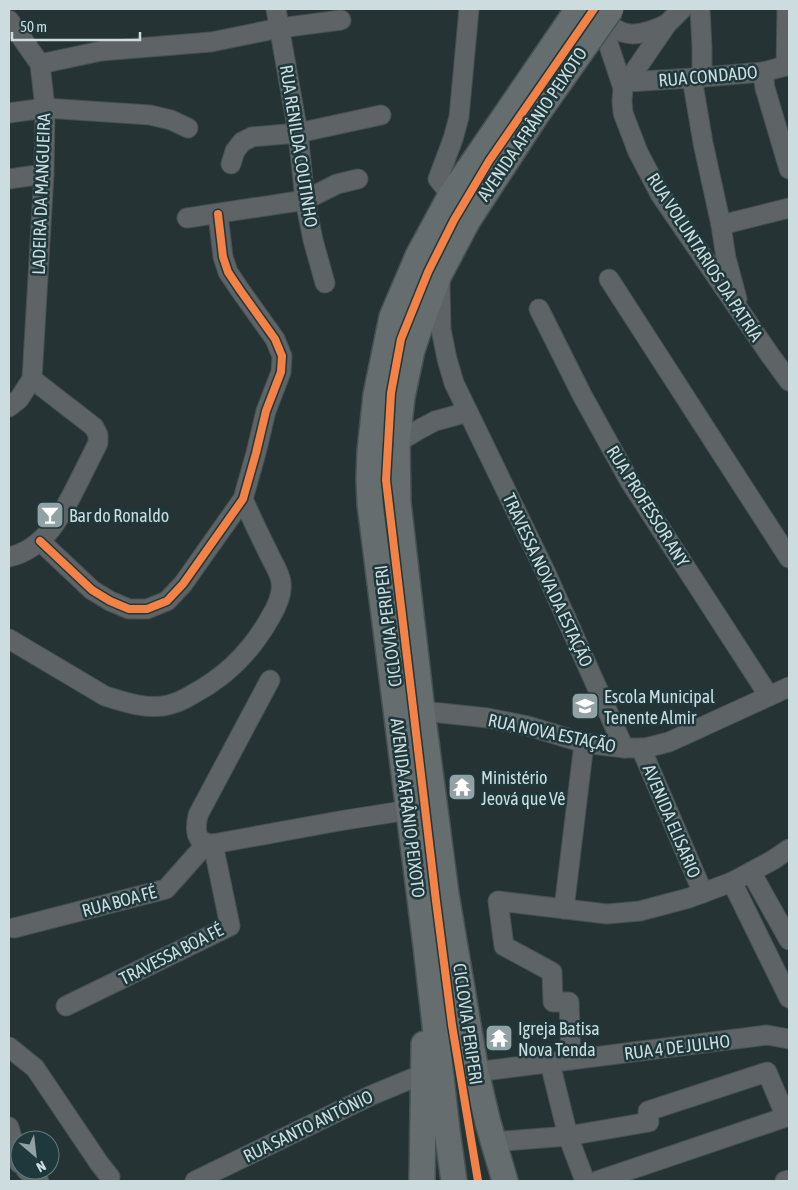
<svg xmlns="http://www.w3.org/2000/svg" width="798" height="1190" viewBox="0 0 798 1190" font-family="'Asap Condensed',sans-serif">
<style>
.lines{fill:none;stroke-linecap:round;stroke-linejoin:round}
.minor-casing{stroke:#455152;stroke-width:21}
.major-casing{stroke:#455152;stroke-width:28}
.minor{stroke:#5e6365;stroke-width:19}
.major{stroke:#656d6e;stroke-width:25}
.major-bridge-casing{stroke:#455152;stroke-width:28;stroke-linecap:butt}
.major-bridge{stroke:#656d6e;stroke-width:25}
.cycleway-casing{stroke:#1e383c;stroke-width:11}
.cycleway{stroke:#f48246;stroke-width:8}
.labels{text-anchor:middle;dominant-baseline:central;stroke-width:5;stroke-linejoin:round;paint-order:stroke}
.street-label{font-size:18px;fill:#cddcde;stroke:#1e383c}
.poi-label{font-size:18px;fill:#cddcde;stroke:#1e383c;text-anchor:start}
</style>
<rect width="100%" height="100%" fill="#253335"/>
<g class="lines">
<defs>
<g id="minor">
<path d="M276,9L298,133L305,200L313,240L325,283"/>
<path d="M682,9L667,24L623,88L622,101L623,113L638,152L660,194L770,355L789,381"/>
<path d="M700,9L702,47V77"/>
<path d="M598,13L623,88"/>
<path d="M601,13C618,42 642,36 667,24"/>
<path d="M9,20L40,64L45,108L44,174L32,379"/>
<path d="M40,64L101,51L211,42L280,28L341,20"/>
<path d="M786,66L787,9"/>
<path d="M763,72L765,88L789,169"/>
<path d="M692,78L703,143L721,225L726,258L737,299"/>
<path d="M627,82L692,78L763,72L789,65"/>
<path d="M9,113L45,108L150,115L171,120L188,128"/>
<path d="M231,164L235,151L242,142L252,137L298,133L381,115"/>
<path d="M9,179L44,174"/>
<path d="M451,195L438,179L453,139L459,117L469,9"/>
<path d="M187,218L305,200L337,184L358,179"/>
<path d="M721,225L789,208"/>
<path d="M609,279L789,558"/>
<path d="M440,282L441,329L447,359L454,383L546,573L624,748"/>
<path d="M539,309L582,395L629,480L769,696"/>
<path d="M9,407L19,399L32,379"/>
<path d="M397,443L418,430L435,421L468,412"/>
<path d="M40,541L92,590L110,601L129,609H147L167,601L183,584L243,499L256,453L266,411L281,372L282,356L275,339L240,290L228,272L223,257L218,214"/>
<path d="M9,557C45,549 62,515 77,485C84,471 91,457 98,443V435L94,427L32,379"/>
<path d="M9,639L105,696C124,702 148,710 168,705C177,703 185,699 193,694C227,676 251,652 270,618C276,608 283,594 281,582C280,573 273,563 269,554C260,536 251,517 243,499"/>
<path d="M270,680L198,815C195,829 194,843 213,844L339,821L409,810"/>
<path d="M422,711L488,718L528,726L584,743L624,748H645L669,742L789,687"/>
<path d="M641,748L703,893"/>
<path d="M751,872L789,940"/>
<path d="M732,882L789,998"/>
<path d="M564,909L584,743"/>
<path d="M14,928L166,889L206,844"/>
<path d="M66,1006L230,926L213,844"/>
<path d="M9,1047L35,1068L99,1163L110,1177"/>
<path d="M571,1060L569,1002H553L552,972L504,946L498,901L607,914L640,911L689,898L732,882L773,860L789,849"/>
<path d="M550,1063L568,1136L585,1181"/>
<path d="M476,1072L767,1035L789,1039"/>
<path d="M9,1127L19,1163"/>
<path d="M493,1142L568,1136L649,1122L648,1111L767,1072L786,1117L597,1181"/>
<path d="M26,1170L39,1181"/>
<path d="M195,1181L372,1095L423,1074"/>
<path d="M785,1181L789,1180"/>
</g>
<g id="major">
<path d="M422,1181L424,1044"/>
<path d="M454,1181L447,1130L426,946L370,504L369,478L370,451L376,395L392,317L418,256L451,195L578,9"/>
<path d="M505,1181L488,1123L476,1072L446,894L422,711L398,502L397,443L402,397L412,350L424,315L439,275L468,220L535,117"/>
</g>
</defs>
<use href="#minor" class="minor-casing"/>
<use href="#major" class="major-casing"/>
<use href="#minor" class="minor"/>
<use href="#major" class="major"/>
<defs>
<path id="major-bridge" d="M535,117L611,9"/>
</defs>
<use href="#major-bridge" class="major-bridge-casing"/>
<use href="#major-bridge" class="major-bridge"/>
<defs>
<g id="cycleway">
<path d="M40,541L92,590L110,601L129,609H147L167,601L183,584L243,499L256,453L266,411L281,372L282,356L275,339L240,290L228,272L223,257L218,214"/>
<path d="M478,1181L452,1025L436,901L386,480L391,393L401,339L428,272L454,220L489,161L594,9"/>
</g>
</defs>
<use href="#cycleway" class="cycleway-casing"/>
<use href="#cycleway" class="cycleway"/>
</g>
<defs>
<symbol id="bar-square" viewBox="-11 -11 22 22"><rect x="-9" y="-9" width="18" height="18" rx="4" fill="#92a1a3" stroke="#1e383c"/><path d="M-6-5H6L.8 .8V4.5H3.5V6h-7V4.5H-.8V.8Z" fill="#fff"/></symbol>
<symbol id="school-square" viewBox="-11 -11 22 22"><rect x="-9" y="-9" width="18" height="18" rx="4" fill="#92a1a3" stroke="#1e383c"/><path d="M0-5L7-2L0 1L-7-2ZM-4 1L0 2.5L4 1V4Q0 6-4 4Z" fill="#fff"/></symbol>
<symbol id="temple-square" viewBox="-11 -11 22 22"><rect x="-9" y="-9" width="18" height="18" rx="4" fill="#92a1a3" stroke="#1e383c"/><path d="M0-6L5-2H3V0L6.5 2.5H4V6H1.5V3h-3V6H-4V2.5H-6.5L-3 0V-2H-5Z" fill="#fff"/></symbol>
</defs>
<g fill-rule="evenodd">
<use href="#bar-square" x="34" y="499" width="32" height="32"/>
<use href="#school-square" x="569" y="690" width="32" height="32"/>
<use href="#temple-square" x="446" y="771" width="32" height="32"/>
<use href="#temple-square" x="483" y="1022" width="32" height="32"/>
</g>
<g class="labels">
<g class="street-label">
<text transform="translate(708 76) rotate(-5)">RUA CONDADO</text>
<text transform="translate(532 124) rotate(-56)">AVENIDA AFRÂNIO PEIXOTO</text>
<text transform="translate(299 146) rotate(81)">RUA RENILDA COUTINHO</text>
<text transform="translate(41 194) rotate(-88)">LADEIRA DA MANGUEIRA</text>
<text transform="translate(705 257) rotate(57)">RUA VOLUNTARIOS DA PATRÍA</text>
<text transform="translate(648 506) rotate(58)">RUA PROFESSOR ANY</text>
<text transform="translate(548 580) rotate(65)">TRAVESSA NOVA DA ESTAÇÃO</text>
<text transform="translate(388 626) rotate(-97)">CICLOVIA PERIPERI</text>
<text transform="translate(552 733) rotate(12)">RUA NOVA ESTAÇÃO</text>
<text transform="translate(408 808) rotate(83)">AVENIDA AFRÂNIO PEIXOTO</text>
<text transform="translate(672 821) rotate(67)">AVENIDA ELISARIO</text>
<text transform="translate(119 901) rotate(-15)">RUA BOA FÉ</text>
<text transform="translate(171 954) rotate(-27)">TRAVESSA BOA FÉ</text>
<text transform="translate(468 1024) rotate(82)">CICLOVIA PERIPERI</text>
<text transform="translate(677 1047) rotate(-7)">RUA 4 DE JULHO</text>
<text transform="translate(308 1126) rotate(-26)">RUA SANTO ANTÔNIO</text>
</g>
<g class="poi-label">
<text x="69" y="515">Bar do Ronaldo</text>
<text x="604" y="696">Escola Municipal<tspan x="604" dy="21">Tenente Almir</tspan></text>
<text x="481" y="777">Ministério<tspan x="481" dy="21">Jeová que Vê</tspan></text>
<text x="518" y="1028">Igreja Batisa<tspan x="518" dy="21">Nova Tenda</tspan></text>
</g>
</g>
<rect width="798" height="1190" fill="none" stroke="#cddcde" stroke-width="20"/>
<g transform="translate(35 1155) rotate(152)"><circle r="24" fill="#1e383c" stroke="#647a7d"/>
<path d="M0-4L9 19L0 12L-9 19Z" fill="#92a1a3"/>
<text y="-8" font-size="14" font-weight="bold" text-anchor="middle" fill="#cddcde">N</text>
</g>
<path d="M12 32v8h128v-8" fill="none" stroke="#cddcde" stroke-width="2.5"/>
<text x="20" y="32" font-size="15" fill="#cddcde" stroke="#1e383c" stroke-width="4" paint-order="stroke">50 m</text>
</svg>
